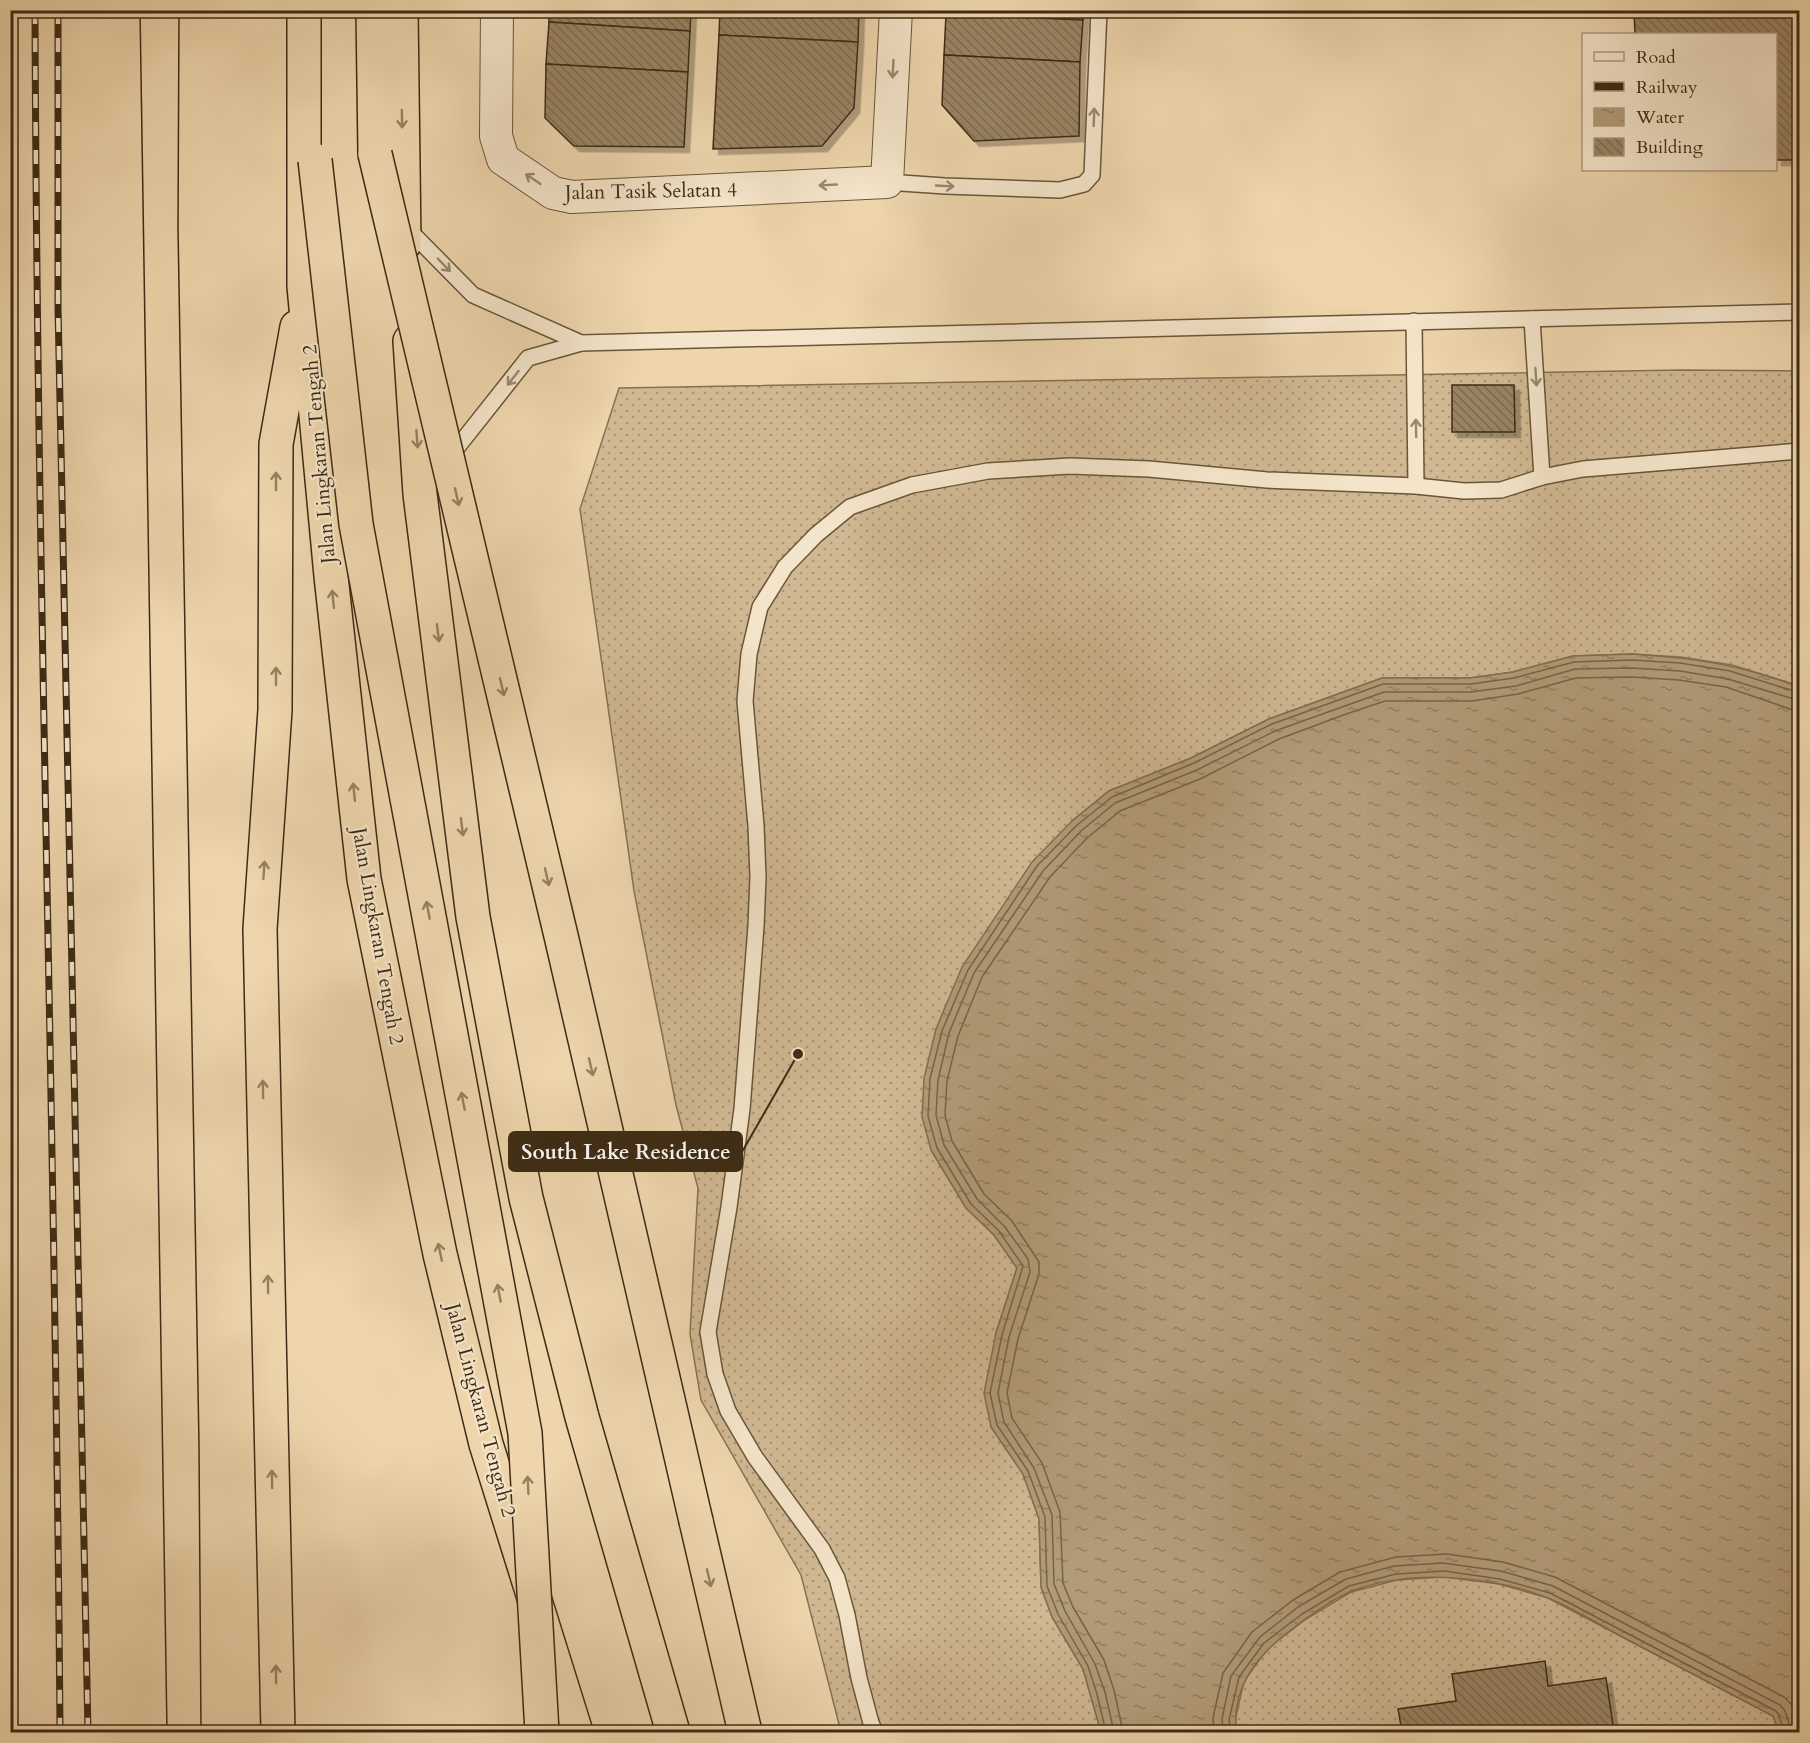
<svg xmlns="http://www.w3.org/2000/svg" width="1810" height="1743" viewBox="0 0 1810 1743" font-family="Cardo,serif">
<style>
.grass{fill:url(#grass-dots);stroke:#867253;stroke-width:1.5}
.water{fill:url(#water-ripples);stroke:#836e50;stroke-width:1.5}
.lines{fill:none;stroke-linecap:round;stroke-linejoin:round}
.shore{stroke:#786346;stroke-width:1.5}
.building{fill:url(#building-back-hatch);stroke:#3d2b14;stroke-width:1.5;filter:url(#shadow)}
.lane-casing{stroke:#69563a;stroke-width:18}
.street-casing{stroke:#69563a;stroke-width:34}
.highway-casing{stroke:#3d2b14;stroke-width:36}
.lane{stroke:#f4e4c9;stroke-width:15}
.street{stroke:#f4e4c9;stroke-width:32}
.highway{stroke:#eed5ac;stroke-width:33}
.tram{stroke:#3d2b14;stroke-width:1.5}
.rail-casing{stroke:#3d2b14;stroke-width:7}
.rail{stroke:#f4e4c9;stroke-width:4.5;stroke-dasharray:14;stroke-linecap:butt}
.highway-bridge-casing{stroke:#3d2b14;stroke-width:36;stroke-linecap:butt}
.highway-bridge{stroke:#eed5ac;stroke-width:33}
.oneway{stroke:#98886e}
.oneway2{stroke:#968060}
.labels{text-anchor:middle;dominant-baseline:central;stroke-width:4.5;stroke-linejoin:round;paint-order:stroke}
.street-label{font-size:20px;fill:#3d2b14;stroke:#f4e4c9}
.leader{fill:none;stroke:#3d2b14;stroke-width:2}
.callout-dot{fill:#3d2b14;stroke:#f4e4c9;stroke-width:2}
.callout{fill:#3d2b14;stroke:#3d2b14;stroke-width:2}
.callout-label{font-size:21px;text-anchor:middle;font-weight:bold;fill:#fff}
</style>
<defs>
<pattern id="grass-dots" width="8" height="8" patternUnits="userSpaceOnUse" patternTransform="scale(1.5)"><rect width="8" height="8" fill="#d0b892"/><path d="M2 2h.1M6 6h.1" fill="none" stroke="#aa9676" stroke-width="1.8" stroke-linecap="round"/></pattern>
<pattern id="water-ripples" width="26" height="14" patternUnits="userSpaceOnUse" patternTransform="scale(1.5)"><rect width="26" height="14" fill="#b29b78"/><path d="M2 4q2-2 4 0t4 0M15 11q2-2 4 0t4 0" fill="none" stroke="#927f61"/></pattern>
<pattern id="building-back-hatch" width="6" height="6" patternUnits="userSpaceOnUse" patternTransform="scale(1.5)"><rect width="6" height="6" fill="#998363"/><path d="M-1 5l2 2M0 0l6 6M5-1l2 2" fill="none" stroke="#7e6b50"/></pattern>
<filter id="shadow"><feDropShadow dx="5.5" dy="5.5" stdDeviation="0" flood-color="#0004"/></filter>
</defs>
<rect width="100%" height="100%" fill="#eed5ac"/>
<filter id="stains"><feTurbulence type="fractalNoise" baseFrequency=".00333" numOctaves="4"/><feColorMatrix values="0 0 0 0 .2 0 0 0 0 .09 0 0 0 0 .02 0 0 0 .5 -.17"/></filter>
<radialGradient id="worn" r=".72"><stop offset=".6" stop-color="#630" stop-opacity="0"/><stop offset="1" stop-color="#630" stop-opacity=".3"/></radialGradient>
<g class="grass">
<path d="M1681,370L1799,371V688L1790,683L1732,665L1681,657L1632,654L1573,656L1513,672L1470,678H1382L1269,719L1191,758L1109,791L1072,821L931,1150L966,1208L994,1235L1017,1268L996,1333L991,1427L1023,1474L1039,1519L1041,1587L1052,1617L1083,1669L1101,1732H841L801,1575L701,1400L690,1334L698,1188L676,1105L634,891L580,509L619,388Z"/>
<path d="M1444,1577L1499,1584L1548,1598L1773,1716L1779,1732H1237L1235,1721L1244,1681L1268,1648L1306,1619L1351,1592L1397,1580Z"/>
</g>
<path class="water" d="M1632,654C1676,657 1718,661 1760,674C1774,678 1787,682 1799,688V1732H1779L1773,1716C1726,1691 1679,1667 1632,1642C1605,1628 1577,1610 1548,1598C1490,1575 1410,1569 1352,1591C1330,1600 1305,1619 1287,1633C1256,1657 1230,1691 1237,1732H1101L1083,1669L1052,1617L1041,1587L1039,1519L1023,1474L991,1427L984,1393L996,1333L1017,1268L994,1235L966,1208L931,1150L922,1117L924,1078L936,1029L962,967L1032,862L1072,821L1109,791L1191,758L1269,719L1382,678H1470L1513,672L1573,656Z"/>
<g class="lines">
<g class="shore">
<path d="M1106,1732L1097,1694L1088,1666L1058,1614L1047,1586L1045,1517L1028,1471L997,1425L990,1393L1002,1335L1023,1266L999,1231L971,1204L937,1148L928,1116L930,1079L942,1031L968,970L1037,866L1076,826L1112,797L1194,763L1272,724L1383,684H1471L1514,678L1574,662L1632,660L1680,663L1730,671L1800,693"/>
<path d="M1114,1732L1105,1692L1095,1664L1065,1611L1054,1584L1052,1515L1034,1468L1004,1422L998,1393L1009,1337L1030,1272L1028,1259L1005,1227L977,1199L944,1145L936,1115L938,1080L949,1033L974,973L1043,871L1081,831L1115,803L1197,770L1275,731L1384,692H1471L1516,686L1575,669L1632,668L1680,671L1728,679L1800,701"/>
<path d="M1123,1732L1114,1690L1104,1660L1073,1607L1063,1583L1060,1512L1042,1463L1012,1418L1007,1393L1018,1339L1039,1274V1262L1012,1221L984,1194L952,1141L945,1115L947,1081L958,1036L982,977L1050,877L1087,838L1120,811L1200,779L1279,739L1349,713L1385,701H1472L1518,694L1576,678L1632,677L1679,680L1726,687L1790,709L1800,710"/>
<path d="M1214,1732L1213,1718L1223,1673L1252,1632L1293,1600L1340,1572L1396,1557L1447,1554L1503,1562L1555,1577L1784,1697L1793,1706L1800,1723"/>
<path d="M1223,1732L1222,1719L1231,1676L1260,1637L1298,1607L1346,1579L1394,1566L1443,1563L1501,1571L1553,1586L1780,1705L1785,1711L1792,1732"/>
<path d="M1231,1732L1229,1720L1239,1677L1264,1643L1302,1614L1349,1586L1396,1574L1444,1571L1500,1579L1550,1593L1776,1711L1779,1715L1784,1732"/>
</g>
</g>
<g class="building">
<path d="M549,10H691L690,31L549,22Z"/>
<path d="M720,10H859L858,42L719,35Z"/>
<path d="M946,10H1083V20L946,14Z"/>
<path d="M1634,10H1800V160H1776V34H1635Z"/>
<path d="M946,14L1083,20L1080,62L944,55Z"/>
<path d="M549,22L690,31L688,72L546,64Z"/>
<path d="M719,35L858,42L854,108L822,146L713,149Z"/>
<path d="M944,55L1080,62L1079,136L974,141L942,105Z"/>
<path d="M546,64L688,72L684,147L574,146L545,118Z"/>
<path d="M1452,385H1514L1515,432H1452Z"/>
<path d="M1545,1661L1548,1686L1606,1678L1614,1732H1402L1398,1709L1456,1701L1452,1674Z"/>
<path d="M1712,1726L1713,1732H1667Z"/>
</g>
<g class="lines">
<defs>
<g id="lane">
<path d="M887,182L945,186L1060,190L1084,184L1092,175L1099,10"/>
<path d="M406,227L473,295L581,343"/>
<path d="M1532,319L1542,477"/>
<path d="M1414,321L1416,486"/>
<path d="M448,459L528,358L581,343L1800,312"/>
<path d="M875,1732L871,1723L859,1678L847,1615L837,1578L822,1549L755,1457L728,1411L715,1374L708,1332L729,1207L742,1109L756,926L758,877L756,826L745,701L749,654L760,607L785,567L816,535L850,507L912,485L988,471L1070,466L1149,469L1267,480L1416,486L1464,491L1501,490L1542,477L1583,469L1800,451"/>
</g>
<path id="street" d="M497,10L496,136L503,159L553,193L572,197L887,182L896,10"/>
<g id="highway">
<path d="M304,10V286L331,576L364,879L440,1254L486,1444L576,1732"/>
<path d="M373,10L375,154"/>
<path d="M401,10L404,244"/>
<path d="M410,341L420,494L473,917L526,1198L582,1417L673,1732"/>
<path d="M696,1521L745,1732"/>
<path d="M278,1732L260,929L275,710L276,444L297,327"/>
</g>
</defs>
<use href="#lane" class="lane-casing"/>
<use href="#street" class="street-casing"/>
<use href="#highway" class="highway-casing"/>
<use href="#lane" class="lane"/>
<use href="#street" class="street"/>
<use href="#highway" class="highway"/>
<g class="tram">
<path d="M140,10L167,1732"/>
<path d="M179,10L178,228L199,1445L201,1732"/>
</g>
<defs>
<g id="rail">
<path d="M35,10C37,585 56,1158 60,1732"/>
<path d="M58,10V307L88,1732"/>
</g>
</defs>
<use href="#rail" class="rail-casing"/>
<use href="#rail" class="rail"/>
<defs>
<g id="highway-bridge">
<path d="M375,154L562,940L696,1521"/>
<path d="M315,160L356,524L525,1433L542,1732"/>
</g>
</defs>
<use href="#highway-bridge" class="highway-bridge-casing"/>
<use href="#highway-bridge" class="highway-bridge"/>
</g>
<defs><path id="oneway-shaft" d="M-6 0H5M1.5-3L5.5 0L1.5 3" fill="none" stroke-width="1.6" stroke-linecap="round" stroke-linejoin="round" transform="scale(1.5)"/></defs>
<g class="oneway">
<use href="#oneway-shaft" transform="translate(893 69) rotate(93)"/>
<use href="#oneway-shaft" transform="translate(1094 117) rotate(-88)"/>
<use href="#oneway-shaft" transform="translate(533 179) rotate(-146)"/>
<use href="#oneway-shaft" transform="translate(828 185) rotate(177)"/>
<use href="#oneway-shaft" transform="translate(945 186) rotate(3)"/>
<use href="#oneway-shaft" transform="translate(444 265) rotate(46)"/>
<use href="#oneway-shaft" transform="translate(1536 377) rotate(86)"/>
<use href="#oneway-shaft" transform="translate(513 378) rotate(128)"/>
<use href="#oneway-shaft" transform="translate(1416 428) rotate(-91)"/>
</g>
<g class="oneway2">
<use href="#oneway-shaft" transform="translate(402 119) rotate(89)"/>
<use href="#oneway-shaft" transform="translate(417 439) rotate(86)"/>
<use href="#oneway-shaft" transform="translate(276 481) rotate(-90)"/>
<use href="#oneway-shaft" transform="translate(457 497) rotate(77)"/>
<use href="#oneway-shaft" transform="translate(333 599) rotate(-96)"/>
<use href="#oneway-shaft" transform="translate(438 633) rotate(83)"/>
<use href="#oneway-shaft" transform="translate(276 676) rotate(-90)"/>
<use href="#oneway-shaft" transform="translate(502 687) rotate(77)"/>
<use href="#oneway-shaft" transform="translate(354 792) rotate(-96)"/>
<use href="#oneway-shaft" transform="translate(462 827) rotate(83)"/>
<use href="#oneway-shaft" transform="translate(264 870) rotate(-86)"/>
<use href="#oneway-shaft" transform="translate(547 877) rotate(77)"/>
<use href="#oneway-shaft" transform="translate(428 910) rotate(-101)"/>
<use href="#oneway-shaft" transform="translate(591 1067) rotate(77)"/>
<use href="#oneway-shaft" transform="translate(263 1089) rotate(-91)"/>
<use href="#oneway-shaft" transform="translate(463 1101) rotate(-101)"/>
<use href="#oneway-shaft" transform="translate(440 1252) rotate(-102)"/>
<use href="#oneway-shaft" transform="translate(268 1284) rotate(-91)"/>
<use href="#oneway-shaft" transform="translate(499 1293) rotate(-101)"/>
<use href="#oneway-shaft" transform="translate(272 1479) rotate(-91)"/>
<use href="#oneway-shaft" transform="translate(528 1485) rotate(-93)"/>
<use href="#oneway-shaft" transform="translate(709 1578) rotate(77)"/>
<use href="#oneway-shaft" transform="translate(276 1674) rotate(-91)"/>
</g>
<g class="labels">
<g class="street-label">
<text transform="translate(651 191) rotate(-1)">Jalan Tasik Selatan 4</text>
<text transform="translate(319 454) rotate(-95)">Jalan Lingkaran Tengah 2</text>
<text transform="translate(378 936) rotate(80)">Jalan Lingkaran Tengah 2</text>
<text transform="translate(481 1410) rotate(75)">Jalan Lingkaran Tengah 2</text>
</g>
</g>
<path class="leader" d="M798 1054L742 1152"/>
<circle class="callout-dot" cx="798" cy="1054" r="6"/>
<rect class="callout" x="509" y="1132" width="233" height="39" rx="6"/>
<g class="callout-label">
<text x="626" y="1159">South Lake Residence</text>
</g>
<rect width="1810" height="1743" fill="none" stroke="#eed5ac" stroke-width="36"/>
<rect x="12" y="12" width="1786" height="1719" fill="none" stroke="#3d2b14" stroke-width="3"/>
<rect x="18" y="18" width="1774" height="1707" fill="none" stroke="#3d2b14" stroke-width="1.5"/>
<rect x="1582" y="33" width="195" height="138" fill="#f4e4c9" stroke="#ab9a81" stroke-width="1.5"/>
<rect x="1594" y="52" width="30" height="9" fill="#f4e4c9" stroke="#ab9a81" stroke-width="1.5"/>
<text x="1636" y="63" font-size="18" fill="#3d2b14">Road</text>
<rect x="1594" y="82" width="30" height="9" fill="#3d2b14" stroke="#ab9a81" stroke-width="1.5"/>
<text x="1636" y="93" font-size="18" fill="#3d2b14">Railway</text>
<rect x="1594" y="108" width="30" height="18" fill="url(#water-ripples)" stroke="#ab9a81" stroke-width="1.5"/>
<text x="1636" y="123" font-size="18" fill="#3d2b14">Water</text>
<rect x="1594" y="138" width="30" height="18" fill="url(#building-back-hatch)" stroke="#ab9a81" stroke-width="1.5"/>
<text x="1636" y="153" font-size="18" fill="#3d2b14">Building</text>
<rect width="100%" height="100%" filter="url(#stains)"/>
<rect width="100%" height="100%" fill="url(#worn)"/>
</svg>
